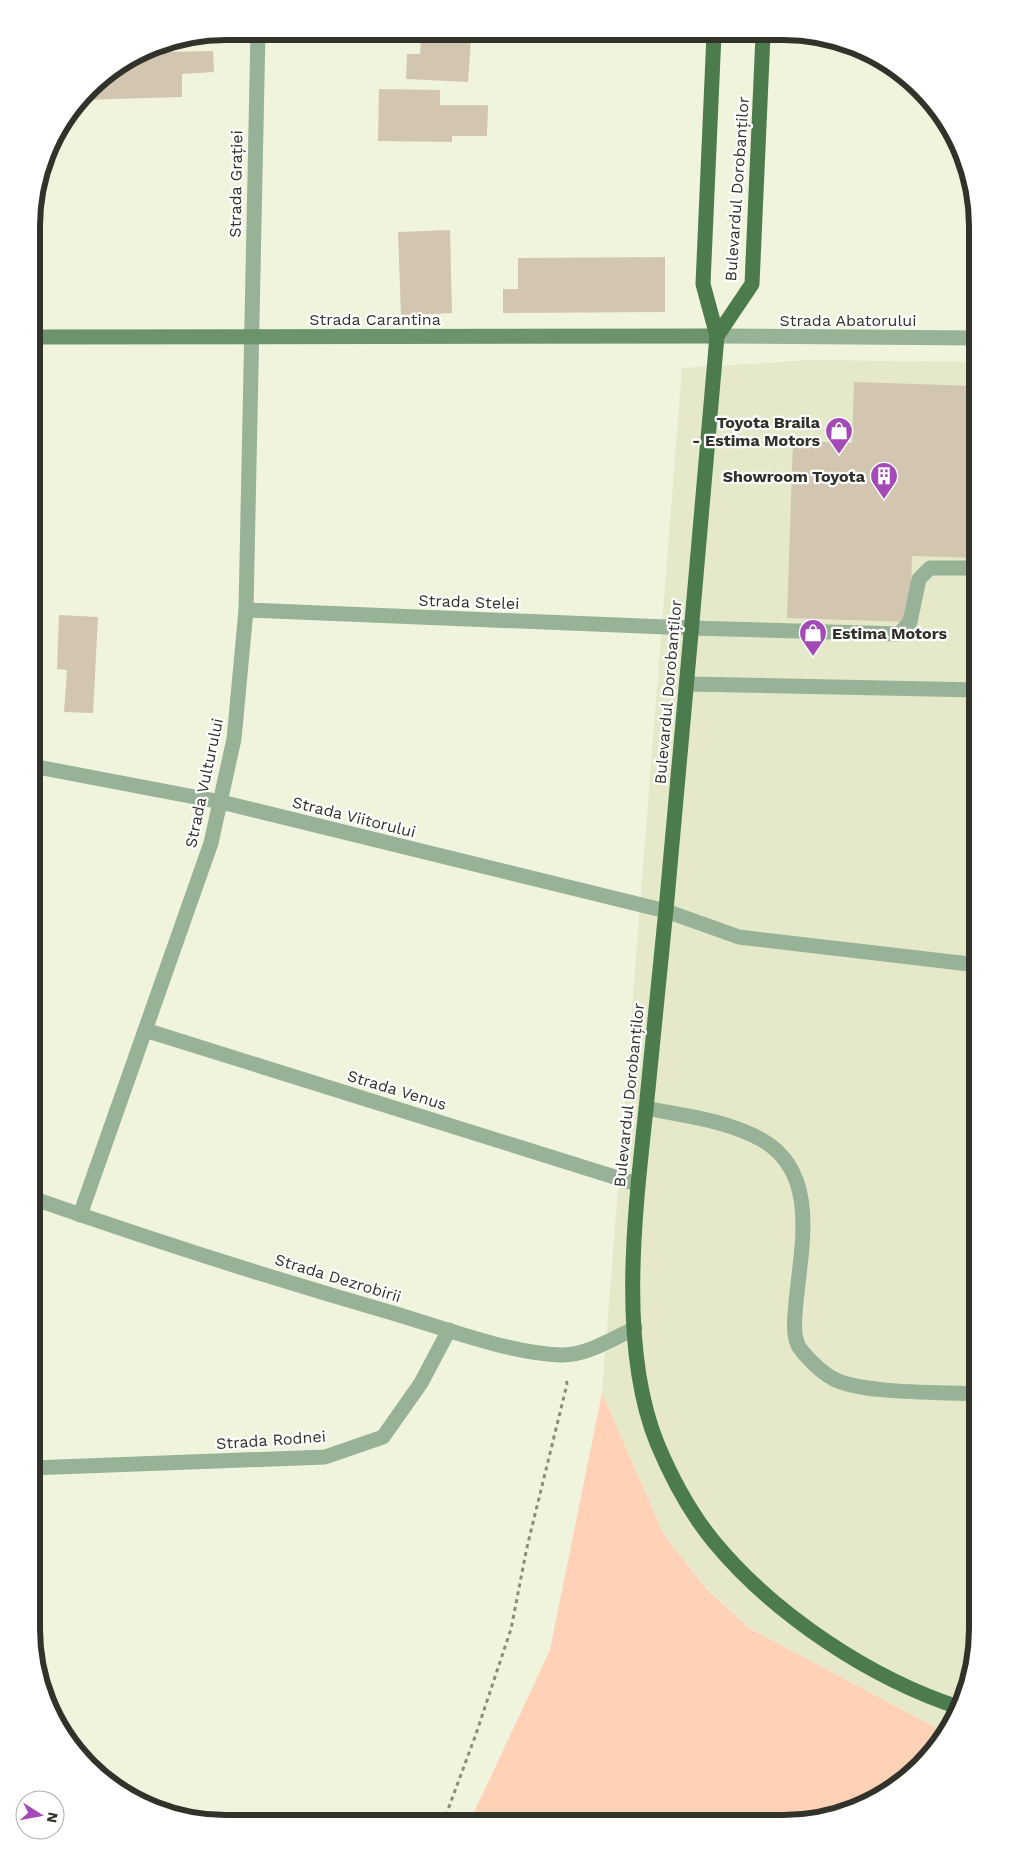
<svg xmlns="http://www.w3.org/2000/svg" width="1009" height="1855" viewBox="0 0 1009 1855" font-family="'Work Sans',sans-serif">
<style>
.built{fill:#e5e9ca}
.green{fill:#ffd1b6}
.building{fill:#d2c6b0}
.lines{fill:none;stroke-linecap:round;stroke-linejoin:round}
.path{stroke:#8a8c7c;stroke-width:3;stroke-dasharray:4 4;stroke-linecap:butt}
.lane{stroke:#98b298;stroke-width:15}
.street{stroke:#98b298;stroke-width:15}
.secondary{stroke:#6c936c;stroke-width:15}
.primary{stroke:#4c7c4d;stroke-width:15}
.labels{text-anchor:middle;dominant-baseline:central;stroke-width:4.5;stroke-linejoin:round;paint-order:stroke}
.street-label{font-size:16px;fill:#313229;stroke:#fff}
.poi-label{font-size:16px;font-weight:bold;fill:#313229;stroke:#fff;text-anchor:end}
.rim{fill:none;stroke:#313229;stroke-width:6}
</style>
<rect width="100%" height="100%" fill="#f1f4dc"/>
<path class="built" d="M810,360L978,362L977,1642L963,1703L946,1733L749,1628L706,1587L664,1535L602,1393L682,368Z"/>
<path class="green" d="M602,1393L664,1535L706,1588L749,1628L946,1733L937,1748L901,1784L846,1813L783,1824L469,1823L550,1650Z"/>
<g class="building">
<path d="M317,32H418V37L317,39Z"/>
<path d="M421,37L471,40L468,82L406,79L407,54H420Z"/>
<path d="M163,46V52L213,51L214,72L182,74V97L81,100L97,80L151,47Z"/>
<path d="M379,89L440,90V105H488L487,136H452V142L378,141Z"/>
<path d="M450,230L452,313L401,315L398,232Z"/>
<path d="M969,242L978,243V305L967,304Z"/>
<path d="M665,257V312L503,313V289H518V258Z"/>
<path d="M854,382L978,386V558L912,556L910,622L787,618L793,441L852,443Z"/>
<path d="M59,615L98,617L93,713L64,712L67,670L57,669Z"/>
</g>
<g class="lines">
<path class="path" d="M443,1823L476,1734L511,1629L527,1547L567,1384L566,1378"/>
<g class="lane">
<path d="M691,628L899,634L910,622L919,579L930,568H978"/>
<path d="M687,684L978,690"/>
<path d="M666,911L739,937L978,965"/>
<path d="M145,1030L637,1184"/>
<path d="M646,1108C684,1116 727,1120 762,1140C820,1173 801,1248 796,1302C795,1316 792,1334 799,1347C806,1357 821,1372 832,1378C858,1394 944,1392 977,1394"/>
</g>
<g class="street">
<path d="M717,336L978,338"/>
<path d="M246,610L691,628"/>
<path d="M32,766L221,802L666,911"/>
<path d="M32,1198C152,1240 274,1279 396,1314C446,1329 509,1353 561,1355C586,1356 614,1338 635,1328"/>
<path d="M80,1215L211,843L234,739L246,610L258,31"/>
<path d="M31,1468L325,1457L383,1437L421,1383L449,1330"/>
</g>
<path class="secondary" d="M33,337L717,336"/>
<g class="primary">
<path d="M714,34L703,284L717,336C700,527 684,719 666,910C659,976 653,1042 646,1109C635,1211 618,1346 657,1443C672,1479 690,1513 715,1543C775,1615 871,1679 961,1708"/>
<path d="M717,336L752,284L763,35"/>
</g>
</g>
<defs>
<symbol id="shop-pin" viewBox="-11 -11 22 30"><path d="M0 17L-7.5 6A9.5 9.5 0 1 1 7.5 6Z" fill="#a34ab6" stroke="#fff"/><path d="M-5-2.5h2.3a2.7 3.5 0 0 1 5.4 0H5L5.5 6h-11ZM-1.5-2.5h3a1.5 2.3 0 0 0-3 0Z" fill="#fff"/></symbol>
<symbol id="building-pin" viewBox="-11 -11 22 30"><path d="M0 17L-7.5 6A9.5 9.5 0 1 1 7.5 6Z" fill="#a34ab6" stroke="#fff"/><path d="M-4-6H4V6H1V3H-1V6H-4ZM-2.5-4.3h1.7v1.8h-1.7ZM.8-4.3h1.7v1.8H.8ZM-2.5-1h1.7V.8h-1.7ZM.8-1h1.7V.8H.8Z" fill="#fff"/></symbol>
</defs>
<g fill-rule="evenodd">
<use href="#shop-pin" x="823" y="415" width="32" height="43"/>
<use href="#building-pin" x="868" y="460" width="32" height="43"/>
<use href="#shop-pin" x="797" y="617" width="32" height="43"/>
</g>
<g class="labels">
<g class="street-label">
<text transform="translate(236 184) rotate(-89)">Strada Grației</text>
<text transform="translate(737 189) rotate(-86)">Bulevardul Dorobanților</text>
<text x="375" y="319">Strada Carantina</text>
<text x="848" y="320">Strada Abatorului</text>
<text transform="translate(469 602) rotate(2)">Strada Stelei</text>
<text transform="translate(668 692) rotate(-85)">Bulevardul Dorobanților</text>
<text transform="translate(204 783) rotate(-78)">Strada Vulturului</text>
<text transform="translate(354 817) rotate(14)">Strada Viitorului</text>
<text transform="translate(397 1090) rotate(17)">Strada Venus</text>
<text transform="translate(629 1095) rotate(-84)">Bulevardul Dorobanților</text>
<text transform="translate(338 1278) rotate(17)">Strada Dezrobirii</text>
<text transform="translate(271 1440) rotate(-4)">Strada Rodnei</text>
</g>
<g class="poi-label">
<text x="820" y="422">Toyota Braila<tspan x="820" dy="18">- Estima Motors</tspan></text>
<text x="865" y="476">Showroom Toyota</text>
<text x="832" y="633" text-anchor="start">Estima Motors</text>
</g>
</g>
<path d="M0 0H1009V1855H0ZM226 40H783A186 186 0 0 1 969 226V1629A186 186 0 0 1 783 1815H226A186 186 0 0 1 40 1629V226A186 186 0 0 1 226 40Z" fill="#fff" fill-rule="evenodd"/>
<path class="rim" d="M226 40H783A186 186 0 0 1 969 226V1629A186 186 0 0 1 783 1815H226A186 186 0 0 1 40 1629V226A186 186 0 0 1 226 40Z"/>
<g transform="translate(40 1815) rotate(101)"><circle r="24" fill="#ffffff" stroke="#adada9"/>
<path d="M0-4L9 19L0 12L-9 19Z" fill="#a34ab6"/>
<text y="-8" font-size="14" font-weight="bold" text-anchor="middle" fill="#313229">N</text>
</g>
</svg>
